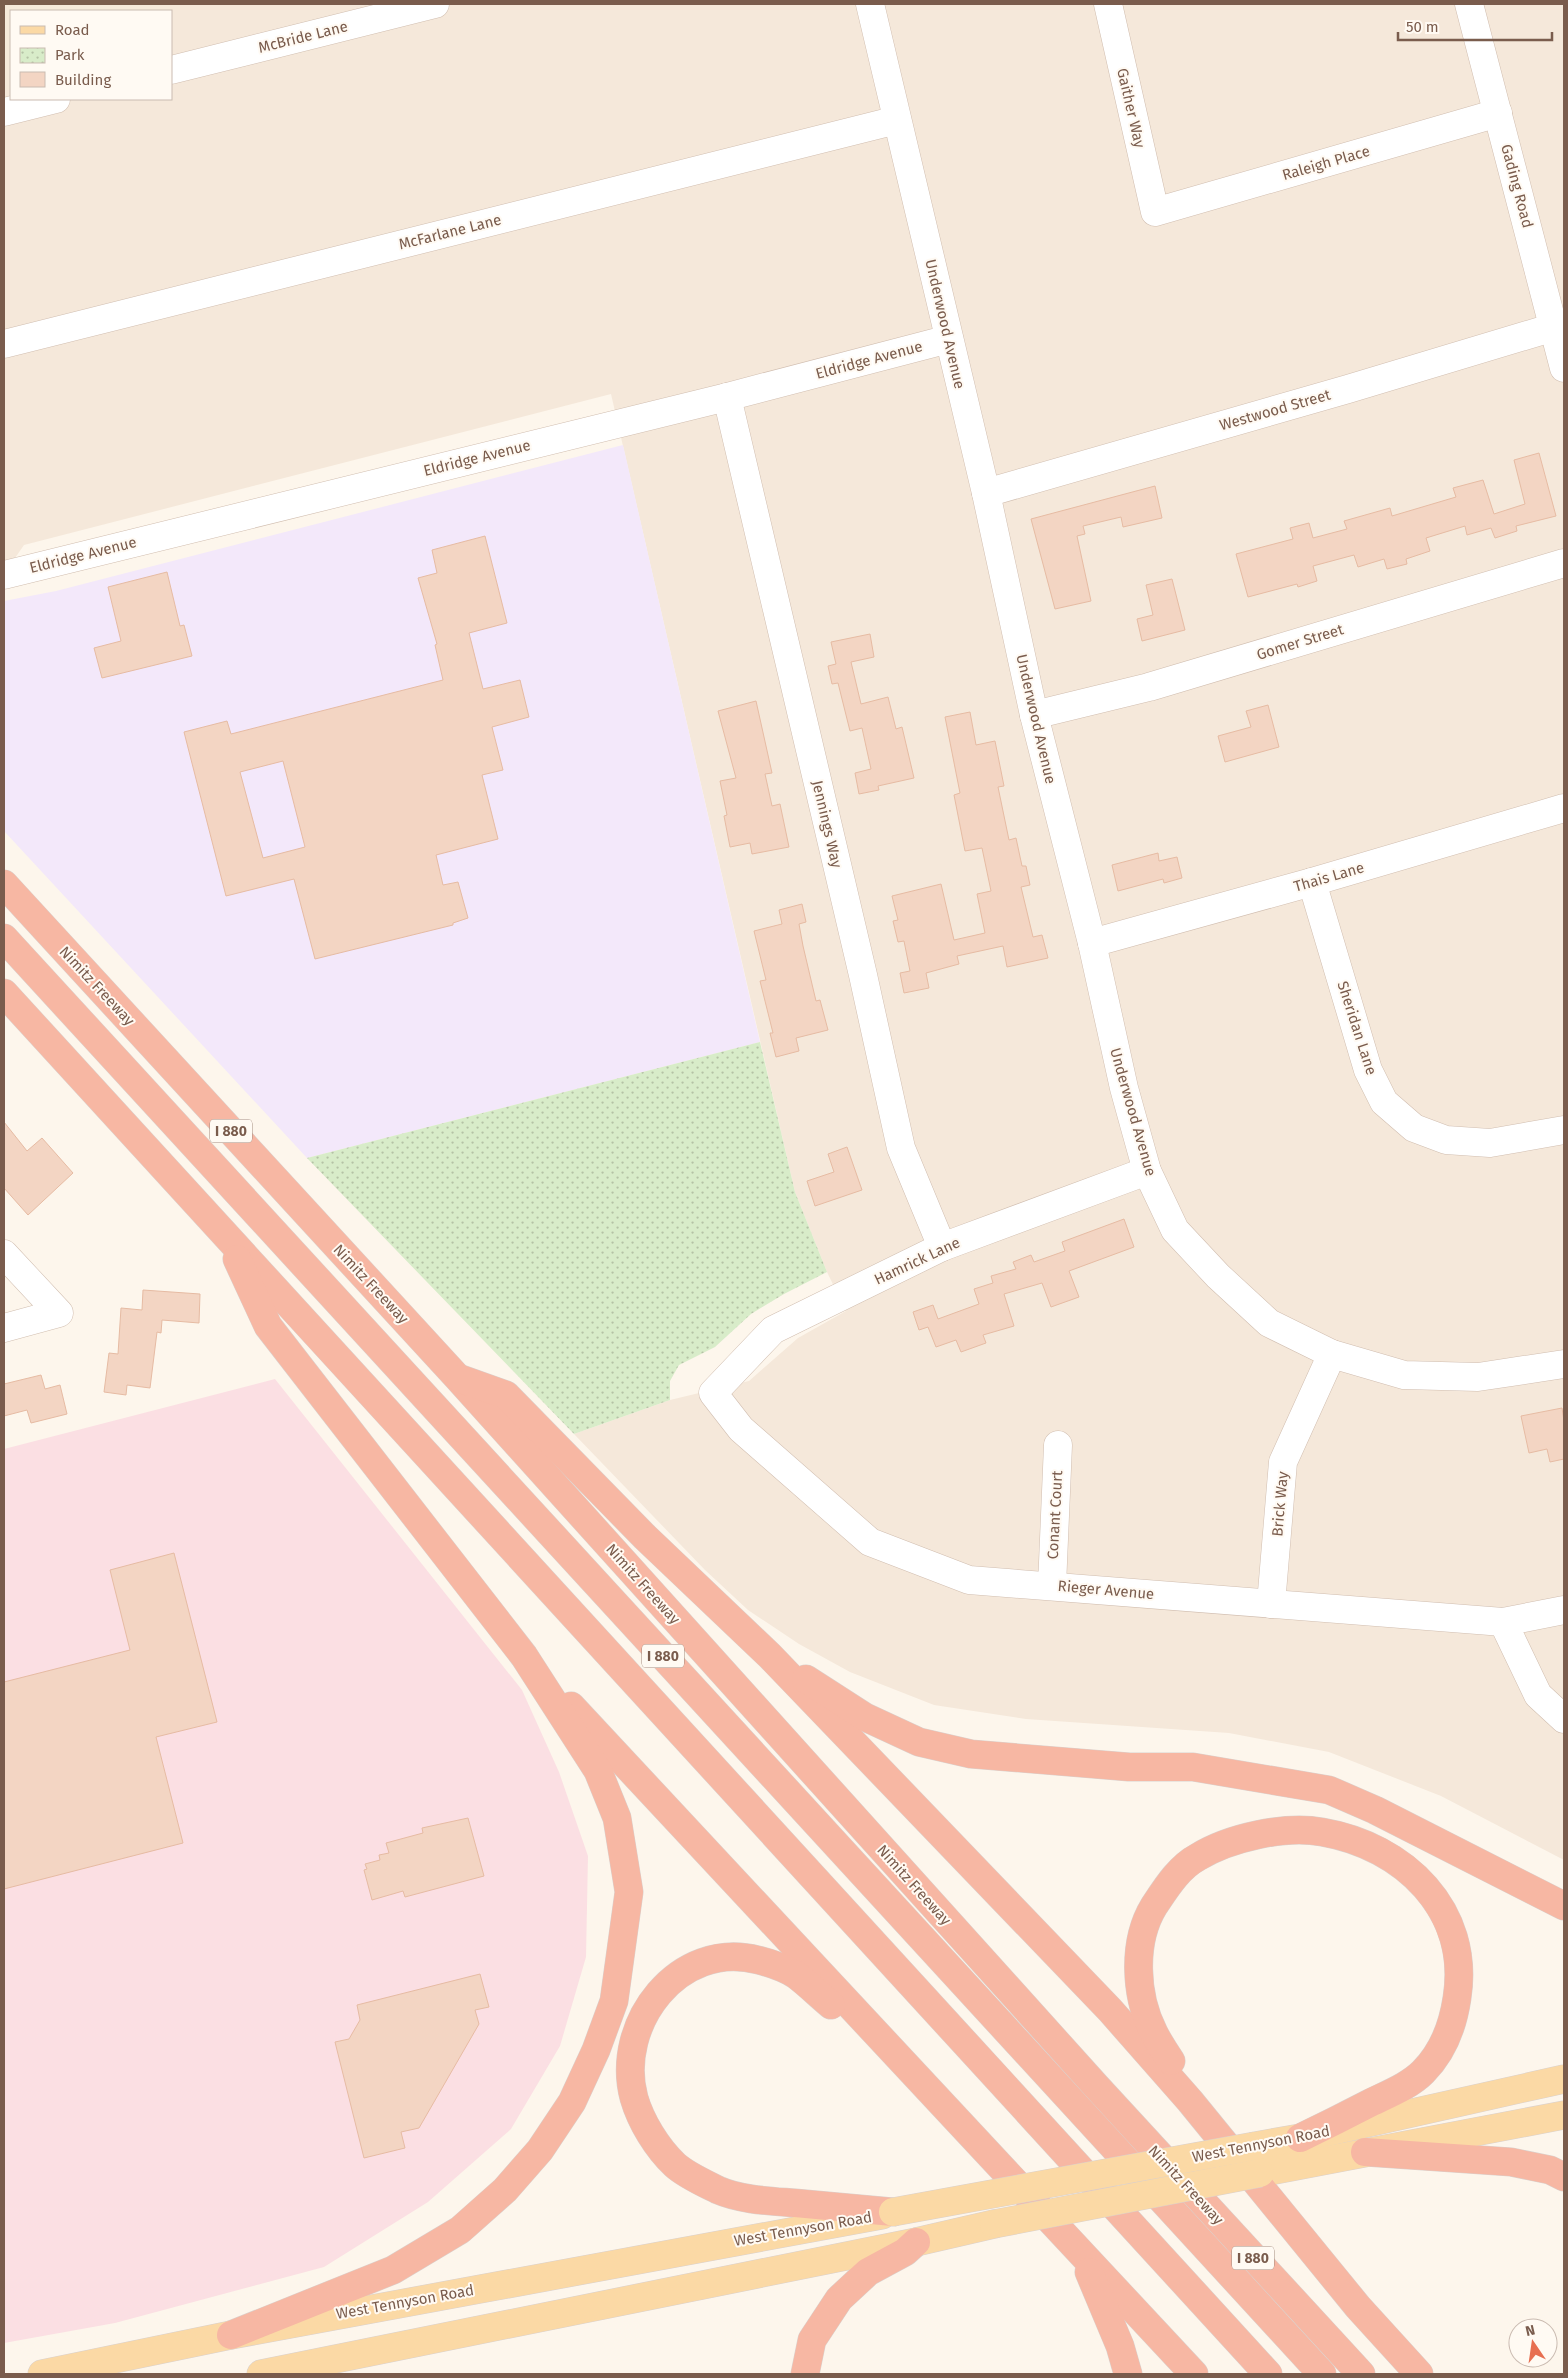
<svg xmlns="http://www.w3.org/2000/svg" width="1568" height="2378" viewBox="0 0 1568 2378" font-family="'Fira Sans',sans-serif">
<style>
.residential{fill:#f5e8da;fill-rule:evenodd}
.education{fill:#f3e8fa}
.medical{fill:#fbdfe3}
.park{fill:url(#park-dots)}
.building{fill:#f3d5c3;stroke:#e6bba3;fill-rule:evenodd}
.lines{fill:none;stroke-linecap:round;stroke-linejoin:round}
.minor-casing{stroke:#d1beb0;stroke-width:29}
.major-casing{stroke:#dad1cd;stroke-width:29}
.highway-casing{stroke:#dad1cd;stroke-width:29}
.minor{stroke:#fff;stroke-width:28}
.major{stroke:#fbd9a5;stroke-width:28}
.highway{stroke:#f7b7a3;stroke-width:28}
.major-bridge-casing{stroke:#dad1cd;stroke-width:29;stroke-linecap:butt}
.major-bridge{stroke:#fbd9a5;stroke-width:28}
.labels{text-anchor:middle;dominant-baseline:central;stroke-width:4;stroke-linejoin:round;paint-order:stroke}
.shield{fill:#fffaf3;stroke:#a28b7f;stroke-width:1}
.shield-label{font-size:14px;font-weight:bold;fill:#7a5c4d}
.street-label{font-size:15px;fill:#7a5c4d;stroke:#fffaf3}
</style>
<defs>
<pattern id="park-dots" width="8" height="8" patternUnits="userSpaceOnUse" patternTransform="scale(1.25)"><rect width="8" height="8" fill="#d8ecc9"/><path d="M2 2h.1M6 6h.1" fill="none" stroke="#b4c2a5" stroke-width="1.8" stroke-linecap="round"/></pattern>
</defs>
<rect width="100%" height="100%" fill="#fdf6ec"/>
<path class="residential" d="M4,4H1564V1860L1441,1796L1329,1752L1229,1733L1026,1719L934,1705L850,1672L799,1644L748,1610L705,1570L574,1434L670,1400L749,1381L798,1338L846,1311L827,1272L795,1192L611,394L24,545L4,574ZM11,11H171V99H11Z"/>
<path class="education" d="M623,445L760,1042L307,1158L4,831V601L56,591Z"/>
<path class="medical" d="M275,1379L522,1690L559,1772L588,1856L586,1957L560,2046L511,2129L428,2202L324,2267L115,2323L4,2343V1449Z"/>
<path class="park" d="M760,1042L795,1192L827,1272L784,1294L751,1314L715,1347L679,1365L670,1381V1400L574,1434L307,1158Z"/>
<g class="building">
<path d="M1539,453L1556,516L1516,526L1517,531L1495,538L1491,528L1467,535L1465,526L1426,538L1430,551L1406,559L1407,564L1387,569L1384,559L1358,567L1354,555L1313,566L1317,581L1298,587L1297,584L1248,597L1236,554L1293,539L1290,528L1309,523L1313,538L1347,529L1344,521L1390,508L1392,516L1456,497L1453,488L1483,480L1494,514L1525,504L1514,460Z"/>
<path d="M1155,486L1162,518L1123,527L1121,517L1083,526L1085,534L1077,536L1091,601L1055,609L1031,519Z"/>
<path d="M485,536L507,623L469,633L483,689L520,680L529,717L492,727L503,770L482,775L498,839L436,855L443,885L458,882L468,918L453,923V925L315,959L294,879L226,896L184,732L227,721L231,734L443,680L435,645L437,644L418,578L437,573L432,550ZM283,761L305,847L263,858L240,772Z"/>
<path d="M167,572L180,626L184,625L192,656L102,678L94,648L121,641L108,587Z"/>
<path d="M1172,579L1185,630L1142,641L1137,619L1153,615L1146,585Z"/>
<path d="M870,634L874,657L851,662L861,704L888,697L896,729L902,727L914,778L878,786L879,790L859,794L855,773L871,769L862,728L850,731L838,683L832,684L828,666L836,664L831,642Z"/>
<path d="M756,701L772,773L765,774L772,806L780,804L789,847L752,854L750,843L730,847L724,816L727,815L720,781L736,778L718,711Z"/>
<path d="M1268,705L1279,747L1225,762L1218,736L1251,727L1246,711Z"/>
<path d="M970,712L976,745L995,741L1004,786L998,787L1009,840L1016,838L1022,866H1026L1030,885L1021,887L1033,937L1042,935L1048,958L1007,967L1003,946L957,956L959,964L926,973L929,988L904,993L900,973L910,971L904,941L898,942L893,921L898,920L892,896L941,884L954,940L985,933L977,894L991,891L982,848L965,851L954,795L960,793L945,717Z"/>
<path d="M1158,853L1159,861L1177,857L1182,878L1164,883L1163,879L1118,891L1112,865Z"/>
<path d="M802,904L806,922L799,924L803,946L816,1001L820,1000L828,1030L796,1038L799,1051L776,1057L770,1033H773L760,981L766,980L754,931L782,924L779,910Z"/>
<path d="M4,1122L27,1151L42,1138L73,1173L28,1215L4,1188Z"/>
<path d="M847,1147L862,1190L815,1206L807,1181L834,1172L828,1154Z"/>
<path d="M1124,1219L1134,1247L1069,1271L1079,1297L1051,1307L1042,1283L1004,1294L1014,1326L983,1335L986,1343L961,1352L956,1340L936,1347L928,1327L919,1330L913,1312L933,1305L938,1319L979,1304L974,1289L993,1283L991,1276L1016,1269L1013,1262L1031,1255L1034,1262L1065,1251L1062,1242Z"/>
<path d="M143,1290L200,1294L199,1323L162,1320L161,1333L157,1332L150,1388L127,1385L126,1395L104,1392L109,1353L118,1354L121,1308L142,1310Z"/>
<path d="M41,1375L45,1389L60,1385L67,1414L31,1423L27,1410L4,1416V1384Z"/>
<path d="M1562,1408L1564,1421V1459L1550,1462L1547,1449L1529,1453L1521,1416Z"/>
<path d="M174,1553L217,1722L156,1737L183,1843L4,1889V1682L130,1650L110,1570Z"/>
<path d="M468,1818L484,1876L405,1897L403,1891L372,1900L364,1870L367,1869L365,1864L380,1860L379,1855L389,1853L386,1843L423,1833L422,1828Z"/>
<path d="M480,1974L489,2007L475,2010L479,2024L419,2128L401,2132L405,2148L364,2158L335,2042L349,2039L360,2020L357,2005Z"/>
</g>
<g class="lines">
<defs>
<g id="minor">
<path d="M870,4L986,493L1034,715L1092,943L1124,1088L1147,1171L1175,1230L1218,1276L1269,1323L1332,1354L1404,1375L1478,1377L1564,1364"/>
<path d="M1108,4L1155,212L1498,113"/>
<path d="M1469,4L1564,368"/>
<path d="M171,70L435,4"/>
<path d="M4,112L56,99"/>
<path d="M4,344L897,120"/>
<path d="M727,397L863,975L901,1148L942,1247"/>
<path d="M986,493L1348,389L1564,324"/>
<path d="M4,575L727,397L949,339"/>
<path d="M1034,715L1149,687L1564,563"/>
<path d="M1312,882L1368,1070L1384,1102L1414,1128L1446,1140L1490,1143L1564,1130"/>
<path d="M1092,943L1312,882L1564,808"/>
<path d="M1147,1171L942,1247L773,1330L713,1393L741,1429L870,1542L969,1580L1503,1622L1564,1610"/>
<path d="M4,1254L59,1313L4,1328"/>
<path d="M1052,1586L1058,1445"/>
<path d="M1271,1604L1283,1462L1332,1354"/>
<path d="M1503,1622L1538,1695L1564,1719"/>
</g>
<g id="major">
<path d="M1255,2146L1300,2138L1564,2079"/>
<path d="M1260,2173L1564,2115"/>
<path d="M42,2374L231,2335L882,2215"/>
<path d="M261,2374L916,2242L994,2224"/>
</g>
<g id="highway">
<path d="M4,884L457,1377L1096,2086L1361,2374"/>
<path d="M4,938L1322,2374"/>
<path d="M4,993L1268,2374"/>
<path d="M461,1379L506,1395L645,1537L770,1656L1110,2010L1190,2101L1358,2307L1419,2374"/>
<path d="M806,1679L865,1717L919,1742L971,1754L1129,1767H1193L1329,1790L1375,1810L1564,1906"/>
<path d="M571,1706L1194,2374"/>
<path d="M831,2005C819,1995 808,1984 796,1975C785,1968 770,1963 758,1960C679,1939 614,2024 634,2098C641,2122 657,2148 675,2165C686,2175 704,2183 718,2190C741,2200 770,2201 795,2203C828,2206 861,2209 893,2212"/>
<path d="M1171,2061C1165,2052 1159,2043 1154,2033C1135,1996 1132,1942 1154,1906C1166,1888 1179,1867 1198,1857C1229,1838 1285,1825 1322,1832C1404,1846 1471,1910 1457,1998C1453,2025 1443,2052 1423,2072C1409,2086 1388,2094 1370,2103C1347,2115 1323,2127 1300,2138"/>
<path d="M1365,2152L1511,2162L1550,2170L1564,2177"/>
<path d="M1089,2272L1120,2346L1128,2374"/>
<path d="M231,2335L393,2270L460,2230L505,2190L540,2150L572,2102L596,2050L614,2001L629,1892L617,1818L598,1771L524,1656L268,1326L237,1259"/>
<path d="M805,2374L812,2340L839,2299L868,2272L905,2252L916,2242"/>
</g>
</defs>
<use href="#minor" class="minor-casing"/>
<use href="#major" class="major-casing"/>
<use href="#highway" class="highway-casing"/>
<use href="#minor" class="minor"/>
<use href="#major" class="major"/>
<use href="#highway" class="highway"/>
<defs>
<g id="major-bridge">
<path d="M893,2212L1255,2146"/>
<path d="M994,2224L1260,2173"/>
</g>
</defs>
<use href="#major-bridge" class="major-bridge-casing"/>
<use href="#major-bridge" class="major-bridge"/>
</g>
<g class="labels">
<g class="shield">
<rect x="210" y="1119.5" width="42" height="23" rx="4"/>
<rect x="642" y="1644.5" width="42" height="23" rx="4"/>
<rect x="1232" y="2246.5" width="42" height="23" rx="4"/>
</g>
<g class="shield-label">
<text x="231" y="1131">I 880</text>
<text x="663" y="1656">I 880</text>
<text x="1253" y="2258">I 880</text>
</g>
<g class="street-label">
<text transform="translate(303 37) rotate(-14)">McBride Lane</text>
<text transform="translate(1131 108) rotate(77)">Gaither Way</text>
<text transform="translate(1326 163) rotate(-16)">Raleigh Place</text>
<text transform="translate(1517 186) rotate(75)">Gading Road</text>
<text transform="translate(450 232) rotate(-14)">McFarlane Lane</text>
<text transform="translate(945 324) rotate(77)">Underwood Avenue</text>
<text transform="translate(869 360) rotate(-15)">Eldridge Avenue</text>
<text transform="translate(1275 410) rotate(-16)">Westwood Street</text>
<text transform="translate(477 458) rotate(-14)">Eldridge Avenue</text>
<text transform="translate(83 555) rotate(-14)">Eldridge Avenue</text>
<text transform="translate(1300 642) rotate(-17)">Gomer Street</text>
<text transform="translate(1036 719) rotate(77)">Underwood Avenue</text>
<text transform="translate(827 824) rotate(77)">Jennings Way</text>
<text transform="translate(1329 877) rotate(-16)">Thais Lane</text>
<text transform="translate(97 986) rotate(47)">Nimitz Freeway</text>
<text transform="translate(1357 1028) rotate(72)">Sheridan Lane</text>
<text transform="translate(1133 1112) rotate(74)">Underwood Avenue</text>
<text transform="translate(917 1261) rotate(-25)">Hamrick Lane</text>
<text transform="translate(371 1284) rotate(47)">Nimitz Freeway</text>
<text transform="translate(1280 1504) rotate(-85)">Brick Way</text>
<text transform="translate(1055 1515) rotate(-87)">Conant Court</text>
<text transform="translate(643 1584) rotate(48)">Nimitz Freeway</text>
<text transform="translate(1106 1590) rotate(5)">Rieger Avenue</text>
<text transform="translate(914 1885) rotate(48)">Nimitz Freeway</text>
<text transform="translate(1261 2144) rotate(-11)">West Tennyson Road</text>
<text transform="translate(1186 2185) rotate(47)">Nimitz Freeway</text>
<text transform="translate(803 2229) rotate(-10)">West Tennyson Road</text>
<text transform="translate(405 2302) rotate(-10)">West Tennyson Road</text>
</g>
</g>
<rect width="1568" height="2378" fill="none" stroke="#7a5c4d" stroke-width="10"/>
<rect x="10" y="10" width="162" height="90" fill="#fffaf3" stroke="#cabbb1"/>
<rect x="20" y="26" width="25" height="8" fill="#fbd9a5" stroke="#cabbb1"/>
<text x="55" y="35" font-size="15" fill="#7a5c4d">Road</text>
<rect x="20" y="48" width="25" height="15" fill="url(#park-dots)" stroke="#cabbb1"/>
<text x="55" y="60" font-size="15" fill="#7a5c4d">Park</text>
<rect x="20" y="72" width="25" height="15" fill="#f3d5c3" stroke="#cabbb1"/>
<text x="55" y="85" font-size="15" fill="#7a5c4d">Building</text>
<g transform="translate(1533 2343) rotate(347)"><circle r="24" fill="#fffaf3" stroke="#cabbb1"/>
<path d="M0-4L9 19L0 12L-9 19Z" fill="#e76f51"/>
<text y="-8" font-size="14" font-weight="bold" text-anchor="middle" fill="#7a5c4d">N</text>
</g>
<path d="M1398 32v8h154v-8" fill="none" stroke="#7a5c4d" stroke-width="2.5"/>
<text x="1406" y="32" font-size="15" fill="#7a5c4d" stroke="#fffaf3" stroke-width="4" paint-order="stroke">50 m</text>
</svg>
